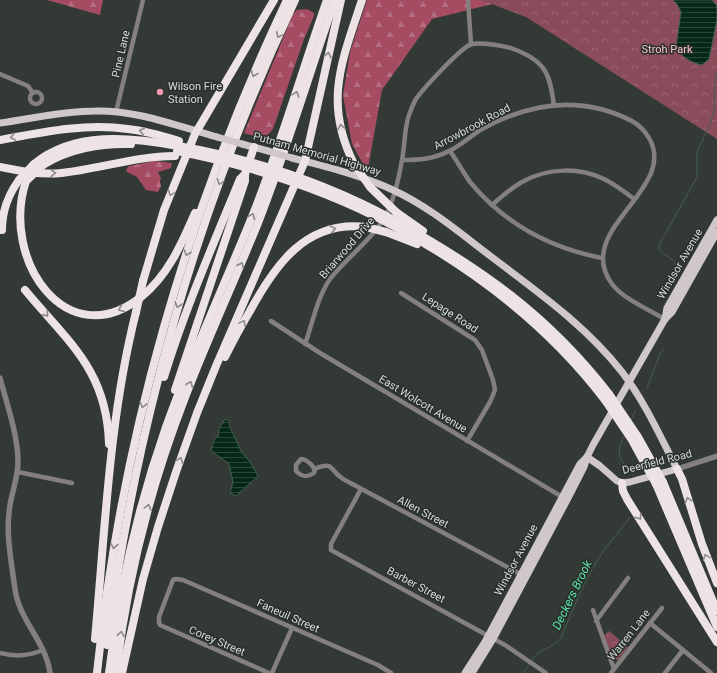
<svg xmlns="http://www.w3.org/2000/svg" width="717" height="673" viewBox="0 0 717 673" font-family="Roboto,sans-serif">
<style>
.forest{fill:url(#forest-firs)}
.park{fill:url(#park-crowns)}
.water{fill:url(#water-rules);stroke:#455e52}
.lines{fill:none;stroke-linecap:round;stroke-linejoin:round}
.stream{stroke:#455e52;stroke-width:1}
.minor{stroke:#848080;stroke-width:4.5}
.tertiary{stroke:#848080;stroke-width:5.5}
.primary{stroke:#cfc7c8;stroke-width:7}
.motorway{stroke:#ede3e5;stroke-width:8}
.primary-bridge{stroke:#cfc7c8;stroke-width:7}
.motorway-bridge{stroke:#ede3e5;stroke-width:8}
.oneway{stroke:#8b8a88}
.poi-dot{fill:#f29aad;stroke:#29302c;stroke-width:1.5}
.labels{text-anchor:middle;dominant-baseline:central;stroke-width:3;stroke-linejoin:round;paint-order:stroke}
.park-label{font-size:11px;fill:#f7c4cd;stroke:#29302c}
.street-label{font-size:11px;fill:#d7dbd8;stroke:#29302c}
.poi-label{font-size:11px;fill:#d7dbd8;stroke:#29302c;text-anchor:start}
.water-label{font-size:12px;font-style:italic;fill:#5de5a8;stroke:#29302c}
</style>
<defs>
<pattern id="forest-firs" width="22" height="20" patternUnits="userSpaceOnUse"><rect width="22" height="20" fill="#a54c63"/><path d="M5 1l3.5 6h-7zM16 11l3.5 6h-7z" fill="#b56e80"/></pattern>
<pattern id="park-crowns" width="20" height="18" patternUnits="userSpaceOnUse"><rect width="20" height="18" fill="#8a4c5b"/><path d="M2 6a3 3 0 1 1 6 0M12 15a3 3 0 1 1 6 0" fill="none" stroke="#9a6572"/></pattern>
<pattern id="water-rules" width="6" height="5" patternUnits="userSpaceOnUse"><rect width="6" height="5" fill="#062819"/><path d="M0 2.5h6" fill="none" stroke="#2a473a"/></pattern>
</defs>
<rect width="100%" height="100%" fill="#333a36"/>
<g class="forest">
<path d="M47,0H103L100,15Z"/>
<path d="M367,0H481L492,4L432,19L382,90L368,168L364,166L352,144L343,95L350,52Z"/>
<path d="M307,9L314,13V16L304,39L273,129L264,139L244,133L293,14L297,10Z"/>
<path d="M155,161L172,163L171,168L158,172L161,178L160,182L161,186L158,192L146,190L137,177L127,172L126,170L129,166Z"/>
</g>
<g class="park">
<path d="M481,0H717V139L526,17Z"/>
<path d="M609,631L628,647L618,660H614L604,636Z"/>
</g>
<g class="water">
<path d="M673,0H712L717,6V20L709,59L702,65C692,63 681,57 676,47L681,12L677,4Z"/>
<path d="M225,419L229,421L230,427L241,451L250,462L258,476L236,496L230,493L233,482L229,464L214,453L211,450L215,438L218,437L219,429Z"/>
</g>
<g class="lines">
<g class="stream">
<path d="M667,293C663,281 678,271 675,263C672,258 664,255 660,251L659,245L697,177V152L710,124L714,112L715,80L717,72"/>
<path d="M647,388L660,354L664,348"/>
<path d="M631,420L635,411"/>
<path d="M624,436C615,456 619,458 633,473"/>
<path d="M531,661C539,648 552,649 561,638C572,611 583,584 598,559C608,544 620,531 630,517"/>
<path d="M523,673L529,664"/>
</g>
<g class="minor">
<path d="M468,0L471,44"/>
<path d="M0,74L28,86L33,93"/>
<circle cx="36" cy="98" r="6"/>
<path d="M116,112L143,0"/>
<path d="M450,151C457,161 463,172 470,182C504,223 550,248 602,258"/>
<path d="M402,160C419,160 434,159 449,151C461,146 470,136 482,129C531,102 581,95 632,121C639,125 645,131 649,138C679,189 572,230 612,284C622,298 649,310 665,319"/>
<path d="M492,205C502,196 512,187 524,181C548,168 579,167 604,179C614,184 625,192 634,199"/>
<path d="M401,293L475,340L482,350L493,380L495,390L490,402L467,441"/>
<path d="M271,321L320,353L564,498"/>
<path d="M305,344C313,322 317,298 330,279C347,257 372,240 386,215C394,200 399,177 402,160C405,145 404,130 409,115C411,110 413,104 416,99C423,89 462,46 472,44C481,42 508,46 516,50C547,62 550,76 554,106"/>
<path d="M301,459C307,459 312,465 315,469L314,473C307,478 302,477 296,471V465Z"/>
<path d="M314,469C335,461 328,469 343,479L522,575"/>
<path d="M18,472L72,483"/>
<path d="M361,489L331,544V550L505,645L546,673"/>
<path d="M593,610L614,669"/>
<path d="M596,621L628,578"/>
<path d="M650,623L711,673"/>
<path d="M0,653C16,657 28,656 43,650"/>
<path d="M269,673L160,625L159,623V617L173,580L176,579L183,580L378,665L391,673"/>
<path d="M272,673L292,628"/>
<path d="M611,673L662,608"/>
<path d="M665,673L683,650"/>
</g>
<g class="tertiary">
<path d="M0,378C7,405 18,435 18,462C18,480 10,496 9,513C6,536 12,566 15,589C19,620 46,642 50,673"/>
<path d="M677,469L717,456"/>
</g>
<g class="primary">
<path d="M0,123C31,119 63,111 95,111C137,110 177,126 217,137"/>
<path d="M242,144L268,151"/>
<path d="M292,158C326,167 361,175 393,190C430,207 461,234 493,258C539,293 586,326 622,372C645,402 660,436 677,469L630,482L623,483L617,481L600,466L587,457"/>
<path d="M665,319L667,308L717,220"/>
<path d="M465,673L485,642L580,464L587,457"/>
<path d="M472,673L493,639L567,500L584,467L587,457L593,445L665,319L672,312L717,232"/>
</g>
<g class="motorway">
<path d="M0,140C43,132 85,123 128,129C146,131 163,136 179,141"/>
<path d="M34,164C74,131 131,137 178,146"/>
<path d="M354,164C323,102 342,61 362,0"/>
<path d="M43,165C68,149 101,143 131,144"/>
<path d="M0,167C20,171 41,175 61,173C99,169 136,156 175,156"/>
<path d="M26,181C0,260 67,356 141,297C168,276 182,243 195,213"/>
<path d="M396,212L423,231"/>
<path d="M392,219C479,267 547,314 609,394"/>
<path d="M390,224C473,268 548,325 605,400"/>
<path d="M2,230C2,212 8,195 19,180"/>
<path d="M386,232L417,244"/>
<path d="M143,281L164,210L195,134L274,0"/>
<path d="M25,290C68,342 107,370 109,444"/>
<path d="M225,357C233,341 241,326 250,311C275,265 306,220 366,227"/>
<path d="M164,377C185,309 213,245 240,179L245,174"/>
<path d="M175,390L245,181V174L254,147"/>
<path d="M677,469L682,479L702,544L717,583"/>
<path d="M663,482L717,611"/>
<path d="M622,483L623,491L627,499L717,642"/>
<path d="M656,484L717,627"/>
<path d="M95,639C105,530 109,419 136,312"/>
<path d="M107,645C136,422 199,204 295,0"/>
<path d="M97,673C121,441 187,211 287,0"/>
<path d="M109,673C119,589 138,507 166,427C192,354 225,284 254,212C281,143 302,71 327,0"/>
<path d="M116,673C127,579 150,488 184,400C207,340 234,282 258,223C287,149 309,74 335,0"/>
<path d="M122,673L143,579L158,527L176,472L197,413L216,366L305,161L341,0"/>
</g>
<g class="primary-bridge">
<path d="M217,137L242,144"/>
<path d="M268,151L292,158"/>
</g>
<g class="motorway-bridge">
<path d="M178,146C253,159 325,183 392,219"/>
<path d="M177,151C201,156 225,161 248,168C297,182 345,200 390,224"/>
<path d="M354,164L370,187L396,212"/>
<path d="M19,180L34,164"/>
<path d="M26,181L43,165"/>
<path d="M366,227L386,232"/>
<path d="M136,312L143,281"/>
<path d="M609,394L638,437L663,482"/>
<path d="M605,400L632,440L656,484"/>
</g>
</g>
<defs><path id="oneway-chevron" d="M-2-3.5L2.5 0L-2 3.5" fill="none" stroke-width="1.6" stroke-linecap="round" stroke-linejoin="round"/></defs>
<g class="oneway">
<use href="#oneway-chevron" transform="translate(279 35) rotate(114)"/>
<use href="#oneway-chevron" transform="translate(328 55) rotate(-78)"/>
<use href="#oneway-chevron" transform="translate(254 74) rotate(113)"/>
<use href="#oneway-chevron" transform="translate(296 94) rotate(-72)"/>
<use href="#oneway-chevron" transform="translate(341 127) rotate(-102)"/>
<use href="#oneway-chevron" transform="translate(142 131) rotate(-169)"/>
<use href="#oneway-chevron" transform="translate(13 137) rotate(170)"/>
<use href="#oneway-chevron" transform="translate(53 173) rotate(-2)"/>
<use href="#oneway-chevron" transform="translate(220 182) rotate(111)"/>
<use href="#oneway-chevron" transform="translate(171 193) rotate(111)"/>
<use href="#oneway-chevron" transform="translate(252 216) rotate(-68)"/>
<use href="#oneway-chevron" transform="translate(333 229) rotate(-13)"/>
<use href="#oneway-chevron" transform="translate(187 253) rotate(109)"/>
<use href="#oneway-chevron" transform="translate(241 265) rotate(-67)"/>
<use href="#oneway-chevron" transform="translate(178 305) rotate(106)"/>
<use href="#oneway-chevron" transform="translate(121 309) rotate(159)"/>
<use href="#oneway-chevron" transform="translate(46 314) rotate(48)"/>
<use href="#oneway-chevron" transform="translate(243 323) rotate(-62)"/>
<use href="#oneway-chevron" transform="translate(190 384) rotate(-68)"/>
<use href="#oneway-chevron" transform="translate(143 405) rotate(104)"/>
<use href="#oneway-chevron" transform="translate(180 460) rotate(-70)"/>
<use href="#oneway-chevron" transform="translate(688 500) rotate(-107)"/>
<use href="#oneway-chevron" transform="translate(148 507) rotate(-75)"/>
<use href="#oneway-chevron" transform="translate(639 517) rotate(57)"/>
<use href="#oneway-chevron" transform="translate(114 546) rotate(100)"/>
<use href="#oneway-chevron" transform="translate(706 557) rotate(-111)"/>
<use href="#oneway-chevron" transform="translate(121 634) rotate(-81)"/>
</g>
<circle class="poi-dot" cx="160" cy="92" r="4"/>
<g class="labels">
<g class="park-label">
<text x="667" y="49">Stroh Park</text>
</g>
<g class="street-label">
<text transform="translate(121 54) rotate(-77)">Pine Lane</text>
<text transform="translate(472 127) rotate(-28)">Arrowbrook Road</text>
<text transform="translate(317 154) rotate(16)">Putnam Memorial Highway</text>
<text transform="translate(347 248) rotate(-49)">Briarwood Drive</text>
<text transform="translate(680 264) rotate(-60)">Windsor Avenue</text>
<text transform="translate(450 313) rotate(33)">Lepage Road</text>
<text transform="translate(423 404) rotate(31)">East Wolcott Avenue</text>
<text transform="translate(657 462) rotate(-14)">Deerfield Road</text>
<text transform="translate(423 512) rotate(28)">Allen Street</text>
<text transform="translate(516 560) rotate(-62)">Windsor Avenue</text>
<text transform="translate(416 585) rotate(28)">Barber Street</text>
<text transform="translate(288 616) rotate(24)">Faneuil Street</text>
<text transform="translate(629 635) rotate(-52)">Warren Lane</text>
<text transform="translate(217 641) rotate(23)">Corey Street</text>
</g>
<g class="poi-label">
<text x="168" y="86">Wilson Fire<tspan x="168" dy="13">Station</tspan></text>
</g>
<g class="water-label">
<text transform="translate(572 595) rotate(-64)">Deckers Brook</text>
</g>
</g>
</svg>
